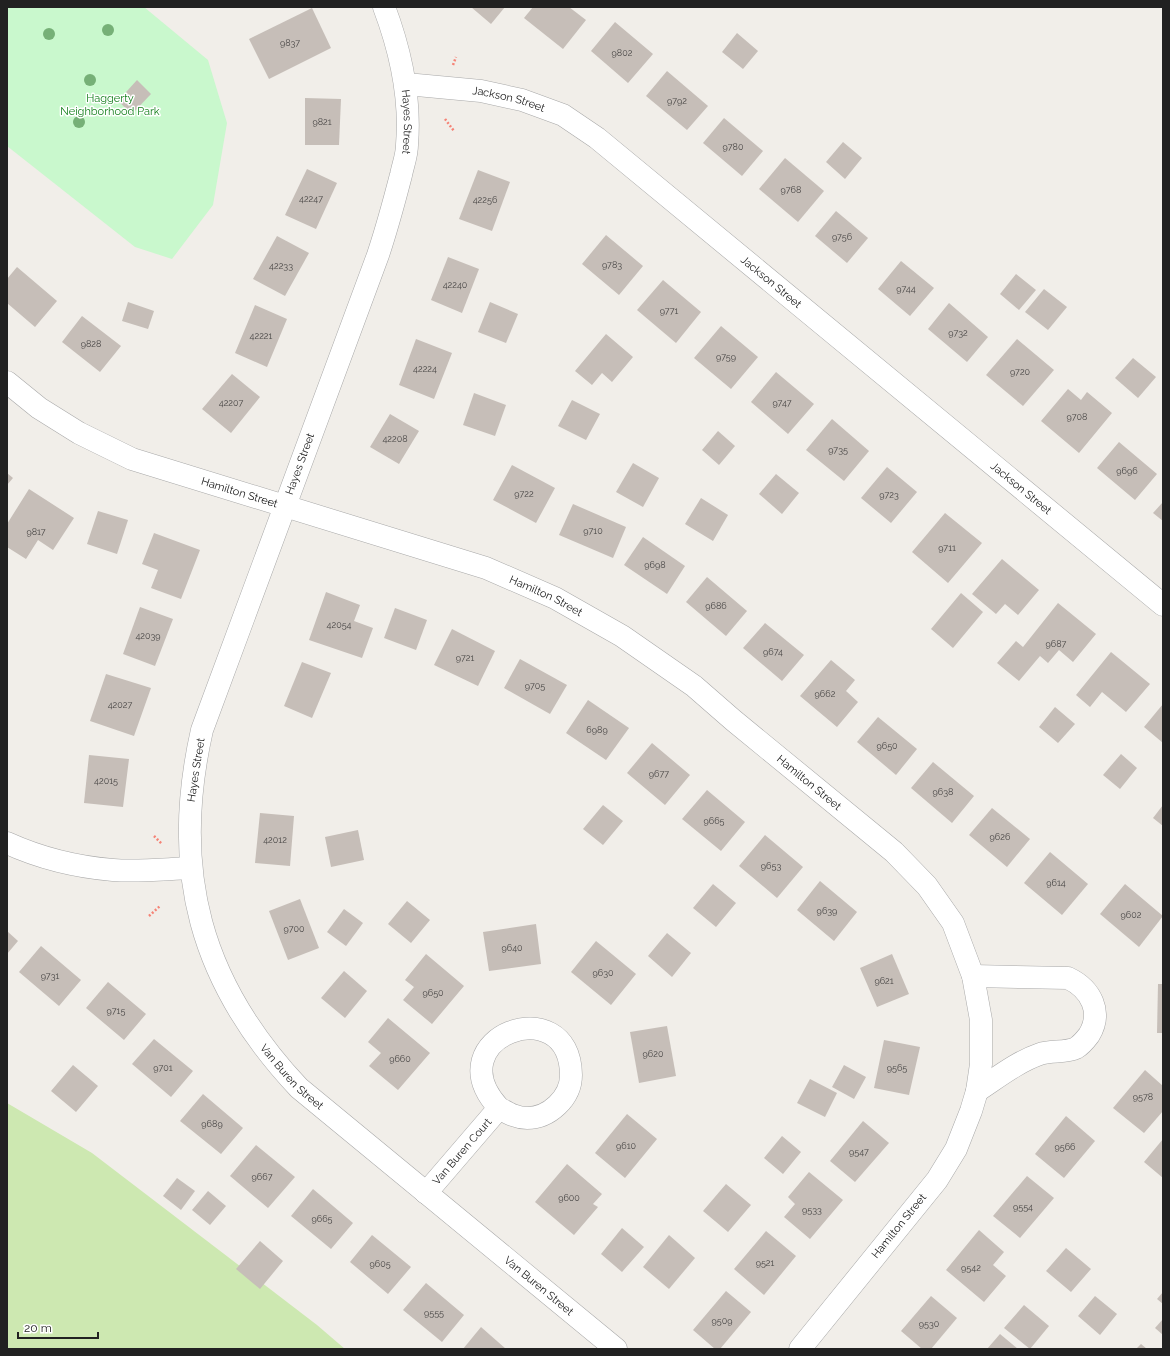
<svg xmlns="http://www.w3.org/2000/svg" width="1170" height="1356" viewBox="0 0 1170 1356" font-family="Raleway,sans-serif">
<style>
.grass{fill:#cde8b1}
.park{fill:#c9f8cd}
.building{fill:#c6beb8}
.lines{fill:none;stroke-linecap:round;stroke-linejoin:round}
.minor-casing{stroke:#a8a8a8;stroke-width:23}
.path{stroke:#f58376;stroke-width:2.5;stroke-dasharray:2 2;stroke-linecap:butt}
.minor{stroke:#fff;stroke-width:22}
.tree{fill:#76b077}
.labels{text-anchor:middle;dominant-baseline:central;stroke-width:3;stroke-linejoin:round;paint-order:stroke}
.number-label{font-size:9px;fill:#4a4847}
.park-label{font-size:11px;fill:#117e19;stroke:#fff}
.street-label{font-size:11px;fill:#212121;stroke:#fff}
</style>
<rect width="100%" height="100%" fill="#f1eee9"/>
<path class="grass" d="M7,1103L92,1153L317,1325L345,1349H7Z"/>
<path class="park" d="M7,7H144L208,60L227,123L213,205L172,259L135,247L7,146Z"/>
<g class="building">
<path d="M471,7H505L491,24Z"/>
<path d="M533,7H569L586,20L563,49L524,18Z"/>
<path d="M312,8L331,48L269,79L249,39Z"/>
<path d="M615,22L653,54L628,83L591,51Z"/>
<path d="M737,33L758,51L743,69L722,52Z"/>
<path d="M667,71L708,106L687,130L646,96Z"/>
<path d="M137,80L151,94L132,114L118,101Z"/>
<path d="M305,98L341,99L339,145H305Z"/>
<path d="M724,118L763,151L742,176L703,143Z"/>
<path d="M843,142L862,158L845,179L826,162Z"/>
<path d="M785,158L824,191L798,222L759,189Z"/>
<path d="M307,169L337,183L316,229L285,215Z"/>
<path d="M478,170L510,182L492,231L459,219Z"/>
<path d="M836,211L868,238L847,263L815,236Z"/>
<path d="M606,235L643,266L619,295L582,264Z"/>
<path d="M277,236L309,253L285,296L253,279Z"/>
<path d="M448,257L479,269L462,313L431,300Z"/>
<path d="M901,261L934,288L910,316L878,289Z"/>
<path d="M17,267L57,301L35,327L7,303V279Z"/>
<path d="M1016,274L1036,290L1019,310L1000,294Z"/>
<path d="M663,280L701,312L676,343L637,310Z"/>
<path d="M1044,289L1067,307L1048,330L1025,312Z"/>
<path d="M128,302L154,311L148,329L122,321Z"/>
<path d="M490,302L518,314L506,343L478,332Z"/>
<path d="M949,303L988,337L967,362L928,329Z"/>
<path d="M255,305L287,319L267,367L235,353Z"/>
<path d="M82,316L121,346L100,372L62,342Z"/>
<path d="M721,326L758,357L731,389L694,358Z"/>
<path d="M606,334L633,357L612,382L602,373L592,385L575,371Z"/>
<path d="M416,339L452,353L434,399L399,385Z"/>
<path d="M1017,339L1054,370L1023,406L986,375Z"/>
<path d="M1133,358L1156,377L1138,398L1115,378Z"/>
<path d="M776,372L814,404L788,434L751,402Z"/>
<path d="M232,374L260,397L231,433L202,409Z"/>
<path d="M1068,389L1081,400L1087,392L1112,413L1079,453L1041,421Z"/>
<path d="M474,393L506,405L495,436L463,425Z"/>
<path d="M572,400L600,414L586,440L558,426Z"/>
<path d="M390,414L419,431L399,464L370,447Z"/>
<path d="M832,419L869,451L844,481L806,450Z"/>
<path d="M718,431L735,446L719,465L702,450Z"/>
<path d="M1119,442L1157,474L1135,500L1097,468Z"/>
<path d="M633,463L659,478L643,507L616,492Z"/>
<path d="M512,465L555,488L536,523L493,500Z"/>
<path d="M887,467L917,492L891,523L861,498Z"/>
<path d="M7,473L13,478L7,485Z"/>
<path d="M776,474L799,493L782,514L759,494Z"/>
<path d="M29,489L74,518L53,550L38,540L26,559L7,547V524Z"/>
<path d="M701,498L728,515L713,541L685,524Z"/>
<path d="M1163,502V521L1153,513Z"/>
<path d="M573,504L626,527L613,558L559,535Z"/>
<path d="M98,511L128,520L117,554L87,544Z"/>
<path d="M945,513L982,543L948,583L912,552Z"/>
<path d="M154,533L200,550L181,599L151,588L158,570L142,564Z"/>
<path d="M643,537L685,566L667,594L624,565Z"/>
<path d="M1002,559L1039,590L1018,615L1005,604L996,614L972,594Z"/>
<path d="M707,577L747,611L726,636L686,602Z"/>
<path d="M326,592L360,605L354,621L373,628L362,658L309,640Z"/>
<path d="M961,593L983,612L953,648L931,629Z"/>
<path d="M1058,603L1096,634L1073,662L1059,650L1048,663L1040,656L1019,681L997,663L1016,641L1023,647Z"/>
<path d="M140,607L173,619L155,666L123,654Z"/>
<path d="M395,608L427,620L416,650L384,638Z"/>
<path d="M765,623L804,655L782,681L743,648Z"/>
<path d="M452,629L495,651L478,686L434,665Z"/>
<path d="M1111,652L1150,684L1126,712L1102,692L1090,707L1076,695Z"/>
<path d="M520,659L567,685L550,714L504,688Z"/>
<path d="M831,660L855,680L846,691L858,702L837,727L800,696Z"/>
<path d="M302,662L331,673L312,718L284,706Z"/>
<path d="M106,674L151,688L134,736L90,721Z"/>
<path d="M588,700L629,728L606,760L566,733Z"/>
<path d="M1163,704V743L1144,727Z"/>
<path d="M1055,707L1075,724L1058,743L1039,727Z"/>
<path d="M878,717L917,749L896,775L857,742Z"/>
<path d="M652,743L690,775L665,805L627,773Z"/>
<path d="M1121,754L1137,768L1120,789L1103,775Z"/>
<path d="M89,755L129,759L123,807L84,803Z"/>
<path d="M933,762L974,796L952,823L911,788Z"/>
<path d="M707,790L745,822L721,851L682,819Z"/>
<path d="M603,805L623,821L603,845L583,829Z"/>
<path d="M1163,805V826L1153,818Z"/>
<path d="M992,808L1030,839L1007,867L969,835Z"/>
<path d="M260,813L294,816L290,866L255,863Z"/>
<path d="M358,830L364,860L331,867L325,837Z"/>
<path d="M765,835L803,867L777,898L739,866Z"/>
<path d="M1050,852L1088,884L1062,915L1024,883Z"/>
<path d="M820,881L857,912L834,941L797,910Z"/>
<path d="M713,884L736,903L716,927L693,908Z"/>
<path d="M1125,884L1163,916L1139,947L1100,914Z"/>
<path d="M300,899L319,948L288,960L269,911Z"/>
<path d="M407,901L430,920L411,943L388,924Z"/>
<path d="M344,909L363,923L346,946L327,932Z"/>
<path d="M536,924L541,964L489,971L483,932Z"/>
<path d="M7,931L18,941L7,954Z"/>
<path d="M667,933L691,953L672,977L648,956Z"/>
<path d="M596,941L636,974L611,1005L571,972Z"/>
<path d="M41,946L81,980L59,1006L19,972Z"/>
<path d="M426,954L464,986L432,1024L403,1000L414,987L405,980Z"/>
<path d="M892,954L909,994L877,1007L860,968Z"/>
<path d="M344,971L367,991L345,1018L321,998Z"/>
<path d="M108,982L146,1014L124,1040L86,1008Z"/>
<path d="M1158,984H1163V1033H1157Z"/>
<path d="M388,1018L430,1053L398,1090L369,1066L381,1053L368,1042Z"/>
<path d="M667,1026L676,1076L639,1083L630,1032Z"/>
<path d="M154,1039L193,1071L171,1097L132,1064Z"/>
<path d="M884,1040L920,1047L909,1095L874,1088Z"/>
<path d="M73,1065L98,1086L76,1112L51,1091Z"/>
<path d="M844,1065L866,1077L854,1099L832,1087Z"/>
<path d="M1145,1070L1163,1086V1111L1144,1133L1113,1108Z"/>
<path d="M810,1079L837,1093L825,1117L797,1103Z"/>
<path d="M203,1094L243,1128L221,1154L180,1121Z"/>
<path d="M627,1114L657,1139L625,1178L595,1153Z"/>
<path d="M1066,1116L1095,1141L1064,1178L1035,1154Z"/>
<path d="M863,1121L889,1143L855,1182L830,1161Z"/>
<path d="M782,1136L801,1152L783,1174L764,1158Z"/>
<path d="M1163,1139V1178L1144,1162Z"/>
<path d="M256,1145L295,1177L268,1208L230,1176Z"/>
<path d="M567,1164L602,1194L593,1204L598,1207L574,1235L535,1202Z"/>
<path d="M809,1172L843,1200L810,1239L784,1217L795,1204L788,1197Z"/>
<path d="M1027,1176L1054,1198L1020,1238L993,1216Z"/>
<path d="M177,1178L195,1191L181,1210L163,1196Z"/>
<path d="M726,1184L751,1205L728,1232L703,1211Z"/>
<path d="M313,1189L353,1223L331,1249L291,1216Z"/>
<path d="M208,1191L226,1206L210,1225L192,1210Z"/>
<path d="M622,1228L644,1247L622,1272L601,1254Z"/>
<path d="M979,1230L1004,1252L993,1265L1006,1276L984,1302L946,1270Z"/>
<path d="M766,1231L796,1256L764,1295L734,1269Z"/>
<path d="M372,1235L411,1267L388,1294L350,1262Z"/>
<path d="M669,1235L695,1258L669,1289L643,1267Z"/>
<path d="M260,1241L283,1261L260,1289L236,1269Z"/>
<path d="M1066,1248L1091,1269L1071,1292L1046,1271Z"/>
<path d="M426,1283L464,1315L442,1342L403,1310Z"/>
<path d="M726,1291L751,1312L720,1349H715L693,1330Z"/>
<path d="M1163,1292V1304L1157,1299Z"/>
<path d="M931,1296L957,1318L931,1349H922L901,1331Z"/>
<path d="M1095,1296L1117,1314L1100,1335L1078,1316Z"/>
<path d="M1024,1305L1049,1326L1030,1349L1004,1328Z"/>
<path d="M1163,1319V1335L1155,1328Z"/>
<path d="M481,1327L506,1349H463Z"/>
<path d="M1000,1334L1018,1349H987Z"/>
<path d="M1141,1344L1147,1349H1136Z"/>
</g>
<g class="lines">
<defs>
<g id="minor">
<path id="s1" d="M384,7C401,52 411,97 407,145C407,155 403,165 401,175C394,202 387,228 378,255L202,730C170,871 200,983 299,1088L616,1349"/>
<path id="s2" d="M406,84L481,91L522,100L563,115L597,138L1163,605"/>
<path id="s3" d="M7,382L39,408L79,433L132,459L486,568L555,598L622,636L694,686L733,720L894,852L927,886L953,923L973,976L981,1020V1064L977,1091L971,1111L956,1149L937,1180L800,1349"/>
<path d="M7,843C40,858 77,867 113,870C139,872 165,869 190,868"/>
<path d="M973,976L1068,978C1091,989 1103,1012 1089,1035C1086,1039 1081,1045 1076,1048C1066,1053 1051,1050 1040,1054C1017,1062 997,1078 977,1091"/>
<path id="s4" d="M426,1193L499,1108C508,1113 516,1118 527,1118C549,1118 571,1098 571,1075C570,988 434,1037 499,1108"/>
</g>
</defs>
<use href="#minor" class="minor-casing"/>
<g class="path">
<path d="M453,65L456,57"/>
<path d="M445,119L454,131"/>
<path d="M154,836L162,844"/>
<path d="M149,916L160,906"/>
</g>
<use href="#minor" class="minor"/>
</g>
<g class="tree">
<circle cx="108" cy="30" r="6"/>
<circle cx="49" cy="34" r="6"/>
<circle cx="90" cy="80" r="6"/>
<circle cx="79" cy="122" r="6"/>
</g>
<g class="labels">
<g class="number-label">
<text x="290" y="43">9837</text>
<text x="622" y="53">9802</text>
<text x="677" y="101">9792</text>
<text x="322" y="122">9821</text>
<text x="733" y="147">9780</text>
<text x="791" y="190">9768</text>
<text x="311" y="199">42247</text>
<text x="485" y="200">42256</text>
<text x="842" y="237">9756</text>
<text x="612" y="265">9783</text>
<text x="281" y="266">42233</text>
<text x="455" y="285">42240</text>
<text x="906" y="289">9744</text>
<text x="669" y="311">9771</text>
<text x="958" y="333">9732</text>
<text x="261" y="336">42221</text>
<text x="91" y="344">9828</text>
<text x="726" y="357">9759</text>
<text x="425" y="369">42224</text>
<text x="1020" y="372">9720</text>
<text x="231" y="403">42207</text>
<text x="782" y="403">9747</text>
<text x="1077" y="417">9708</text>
<text x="395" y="439">42208</text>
<text x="838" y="450">9735</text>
<text x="1127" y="471">9696</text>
<text x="524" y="494">9722</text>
<text x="889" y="495">9723</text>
<text x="593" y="531">9710</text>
<text x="36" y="532">9817</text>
<text x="947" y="548">9711</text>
<text x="655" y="565">9698</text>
<text x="716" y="606">9686</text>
<text x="339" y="625">42054</text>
<text x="148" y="636">42039</text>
<text x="1056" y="644">9687</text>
<text x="773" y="652">9674</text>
<text x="465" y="658">9721</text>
<text x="535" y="686">9705</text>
<text x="825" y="694">9662</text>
<text x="120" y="705">42027</text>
<text x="597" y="730">6989</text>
<text x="887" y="746">9650</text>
<text x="659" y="774">9677</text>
<text x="106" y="781">42015</text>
<text x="943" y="792">9638</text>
<text x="714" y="821">9665</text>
<text x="1000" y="837">9626</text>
<text x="275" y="840">42012</text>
<text x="771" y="866">9653</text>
<text x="1056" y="883">9614</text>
<text x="827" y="911">9639</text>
<text x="1131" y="915">9602</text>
<text x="294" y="929">9700</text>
<text x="512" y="948">9640</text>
<text x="603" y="973">9630</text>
<text x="50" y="976">9731</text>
<text x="884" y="981">9621</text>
<text x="433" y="993">9650</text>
<text x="116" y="1011">9715</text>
<text x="653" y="1054">9620</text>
<text x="400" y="1059">9660</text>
<text x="163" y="1068">9701</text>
<text x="897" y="1068">9565</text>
<text x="1143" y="1097">9578</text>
<text x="212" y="1124">9689</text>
<text x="626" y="1146">9610</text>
<text x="1065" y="1147">9566</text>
<text x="859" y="1152">9547</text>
<text x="262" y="1177">9667</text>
<text x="569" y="1198">9600</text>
<text x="1023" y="1207">9554</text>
<text x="812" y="1210">9533</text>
<text x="322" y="1219">9665</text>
<text x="765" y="1263">9521</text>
<text x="380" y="1264">9605</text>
<text x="971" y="1268">9542</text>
<text x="434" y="1313">9555</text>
<text x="722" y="1321">9509</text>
<text x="929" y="1324">9530</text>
</g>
<g class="park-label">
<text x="110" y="98">Haggerty<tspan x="110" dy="13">Neighborhood Park</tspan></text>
</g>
<g class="street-label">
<text stroke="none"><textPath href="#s2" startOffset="104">Jackson Street</textPath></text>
<text stroke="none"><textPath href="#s1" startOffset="118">Hayes Street</textPath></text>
<text stroke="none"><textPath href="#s2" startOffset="428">Jackson Street</textPath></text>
<text transform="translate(300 464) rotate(-70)">Hayes Street</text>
<text stroke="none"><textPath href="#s2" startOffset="752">Jackson Street</textPath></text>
<text stroke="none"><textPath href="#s3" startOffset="260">Hamilton Street</textPath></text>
<text stroke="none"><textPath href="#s3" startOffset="584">Hamilton Street</textPath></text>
<text transform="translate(196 770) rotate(-81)">Hayes Street</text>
<text stroke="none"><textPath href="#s3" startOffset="908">Hamilton Street</textPath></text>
<text stroke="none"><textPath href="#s1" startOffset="1137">Van Buren Street</textPath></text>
<text stroke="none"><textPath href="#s4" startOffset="55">Van Buren Court</textPath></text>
<text transform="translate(899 1226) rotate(-51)">Hamilton Street</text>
<text stroke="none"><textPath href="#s1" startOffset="1461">Van Buren Street</textPath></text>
</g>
</g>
<rect width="1170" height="1356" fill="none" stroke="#212121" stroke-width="16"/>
<path d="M18 1332v6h80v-6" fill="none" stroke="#212121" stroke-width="2"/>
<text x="24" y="1332" font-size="12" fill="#212121" stroke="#ffffff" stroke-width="3" paint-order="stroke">20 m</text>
</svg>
